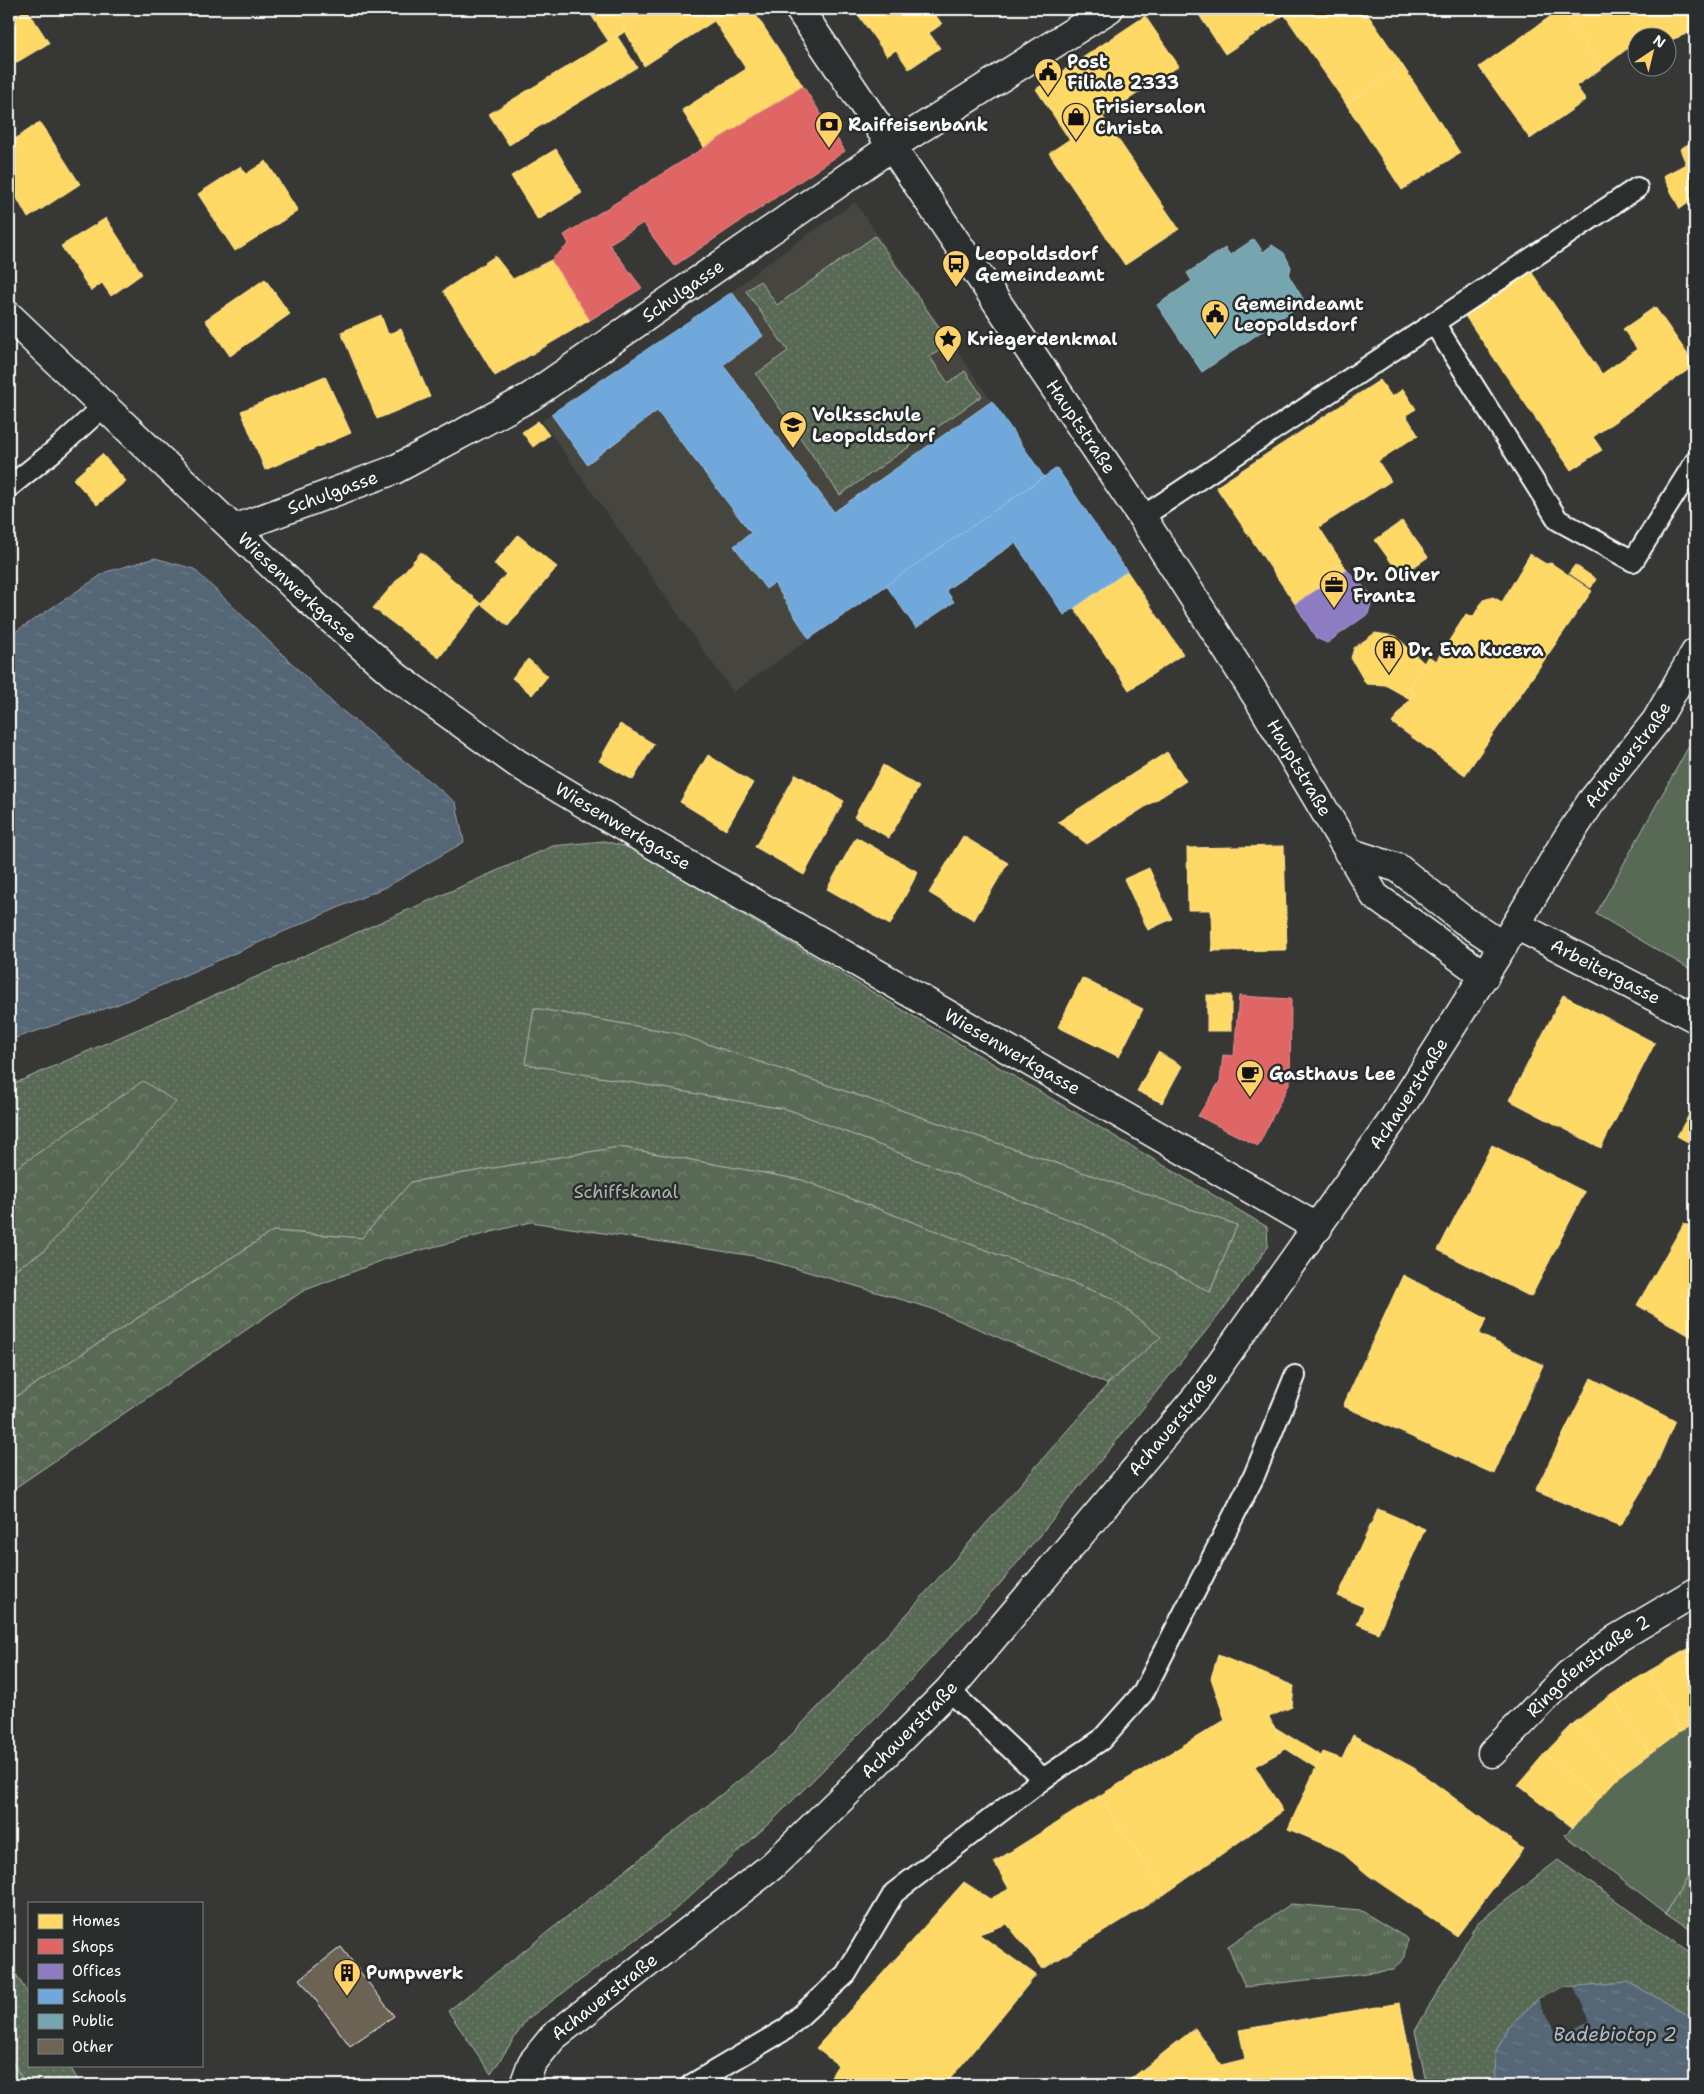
<svg xmlns="http://www.w3.org/2000/svg" width="1704" height="2094" viewBox="0 0 1704 2094" font-family="'Shantell Sans',sans-serif">
<style>
.built{fill:#47453f}
.grass{fill:url(#grass-dots);stroke:#acb5aa;fill-rule:evenodd}
.forest{fill:url(#forest-crowns);stroke:#acb5aa}
.park{fill:url(#park-tufts);stroke:#acb5aa}
.garden{fill:#596b55;stroke:#acb5aa}
.water{fill:url(#water-ripples);stroke:#98a3ad}
.pier{fill:#373836}
.homes{fill:#ffd966;stroke:#ffe494}
.shops{fill:#e06666;stroke:#e99494}
.offices{fill:#8e7cc3;stroke:#b0a3d5}
.schools{fill:#6fa8dc;stroke:#9ac2e6}
.public{fill:#76a5af;stroke:#9fc0c7}
.building{fill:#6d6454;stroke:#fff}
.lines{fill:none;stroke-linecap:round;stroke-linejoin:round}
.service-casing{stroke:#fff;stroke-width:24}
.minor-casing{stroke:#fff;stroke-width:31}
.tertiary-casing{stroke:#fff;stroke-width:31}
.service{stroke:#2a2d2e;stroke-width:20}
.minor{stroke:#2a2d2e;stroke-width:28}
.tertiary{stroke:#2a2d2e;stroke-width:28}
.labels{text-anchor:middle;dominant-baseline:central;stroke-width:5;stroke-linejoin:round;paint-order:stroke}
.poi-label{font-size:18px;font-weight:bold;fill:#fff;stroke:#2a2d2e;text-anchor:start}
.street-label{font-size:18px;fill:#fff;stroke:#2a2d2e}
.park-label{font-size:18px;fill:#acb5aa;stroke:#2a2d2e}
.water-label{font-size:19px;font-style:italic;fill:#b2bac1;stroke:#2a2d2e}
</style>
<defs>
<pattern id="grass-dots" width="8" height="8" patternUnits="userSpaceOnUse" patternTransform="scale(1.25)"><rect width="8" height="8" fill="#596b55"/><path d="M2 2h.1M6 6h.1" fill="none" stroke="#72816e" stroke-width="1.8" stroke-linecap="round"/></pattern>
<pattern id="forest-crowns" width="20" height="18" patternUnits="userSpaceOnUse" patternTransform="scale(1.25)"><rect width="20" height="18" fill="#596b55"/><path d="M2 6a3 3 0 1 1 6 0M12 15a3 3 0 1 1 6 0" fill="none" stroke="#72816e"/></pattern>
<pattern id="park-tufts" width="24" height="20" patternUnits="userSpaceOnUse" patternTransform="scale(1.25)"><rect width="24" height="20" fill="#596b55"/><path d="M3 7l-1-3M5 7V3M7 7l1-3M15 17l-1-3M17 17v-4M19 17l1-3" fill="none" stroke="#72816e"/></pattern>
<pattern id="water-ripples" width="26" height="14" patternUnits="userSpaceOnUse" patternTransform="scale(1.25)"><rect width="26" height="14" fill="#546676"/><path d="M2 4q2-2 4 0t4 0M15 11q2-2 4 0t4 0" fill="none" stroke="#6e7d8b"/></pattern>
</defs>
<rect width="100%" height="100%" fill="#373836"/>
<filter id="ink" filterUnits="userSpaceOnUse"><feTurbulence type="fractalNoise" baseFrequency=".02" numOctaves="2"/><feDisplacementMap in="SourceGraphic" scale="10" xChannelSelector="R" yChannelSelector="G"/><feConvolveMatrix kernelMatrix="1 2 1 2 8 2 1 2 1" color-interpolation-filters="sRGB"/></filter>
<g filter="url(#ink)">
<path class="built" d="M855,202L1044,477L733,692L542,421L732,292L762,267Z"/>
<g class="grass">
<path d="M875,236L950,343L930,357L948,383L965,371L982,396L840,495L756,374L788,351L746,291L760,281L777,305Z"/>
<path d="M604,841L631,848L1267,1227L1268,1247L1219,1315L999,1585L878,1715L777,1816L668,1916L526,2020L491,2074L448,2011L775,1752L908,1613L1107,1385L1160,1337L1112,1298L802,1180L619,1147L411,1182L362,1238L273,1231L9,1401V1273L44,1251L143,1082L9,1173V1086L553,846ZM534,1008L675,1033L1237,1225L1210,1292L1088,1227L790,1110L526,1064Z"/>
<path d="M1558,1860L1695,1956V2085H1427L1415,2031L1477,1923Z"/>
<path d="M1695,1870V1933L1666,1913L1689,1875Z"/>
<path d="M9,1962L29,1996V2065H69L81,2085H26L9,2057Z"/>
</g>
<g class="forest">
<path d="M534,1008L675,1033L1237,1225L1210,1292L1088,1227L790,1110L525,1064Z"/>
<path d="M143,1081L176,1102L44,1251L9,1273V1173Z"/>
<path d="M619,1147L802,1180L1112,1298L1161,1337L1107,1384L930,1308L754,1256L531,1222L386,1259L303,1291L9,1492V1401L273,1231L362,1238L411,1182Z"/>
<path d="M9,2057L26,2085H9Z"/>
</g>
<path class="park" d="M1291,1904L1360,1910L1408,1939L1405,1957L1393,1970L1245,1987L1228,1946Z"/>
<g class="garden">
<path d="M1695,735V972L1596,914Z"/>
<path d="M1695,1724V1870L1689,1875L1666,1913L1565,1835L1623,1773L1680,1731Z"/>
</g>
<g class="water">
<path d="M155,558L194,569L334,704L456,803L464,842L390,885L119,1004L9,1040V636L106,572Z"/>
<path d="M1627,1982L1672,2005L1695,2020V2085H1496L1495,2054L1508,2027L1538,1999L1564,1987Z"/>
</g>
<path class="pier" d="M1564,1987H1574L1590,2021L1558,2036L1538,1999Z"/>
<g class="homes">
<path d="M27,9L49,43L9,67V20Z"/>
<path d="M601,9H653L623,27L626,31L609,42L591,15Z"/>
<path d="M653,9H752L803,86L705,149L682,110L746,69L714,21L644,66L623,27Z"/>
<path d="M854,9H931L942,24L929,33L940,48L909,69L896,50L887,56Z"/>
<path d="M1195,9H1293L1225,54Z"/>
<path d="M1293,9H1364L1403,66L1346,104L1284,14Z"/>
<path d="M1561,9H1672L1689,33L1666,42V38H1658L1655,29L1643,38H1636V42L1602,68Z"/>
<path d="M1561,9L1602,68L1576,86L1586,100L1530,139L1479,67Z"/>
<path d="M1672,9H1695V28L1689,33Z"/>
<path d="M1145,16L1179,66L1069,139L1036,89Z"/>
<path d="M617,36L637,67L509,145L489,114Z"/>
<path d="M1403,66L1460,153L1402,190L1346,104Z"/>
<path d="M1103,117L1179,229L1125,265L1049,153Z"/>
<path d="M40,122L80,184L28,218L9,184V143Z"/>
<path d="M1695,140V198L1680,209L1663,176L1686,164L1680,149Z"/>
<path d="M556,149L582,193L538,220L511,176Z"/>
<path d="M266,161L298,211L235,251L198,194L241,166L246,174Z"/>
<path d="M106,218L142,274L111,296L102,283L91,291L61,246Z"/>
<path d="M495,256L513,279L551,260L590,320L495,376L443,291Z"/>
<path d="M1530,270L1602,374L1637,349L1623,329L1655,307L1695,365L1593,437L1602,450L1571,470L1465,316Z"/>
<path d="M265,279L290,314L230,356L205,320Z"/>
<path d="M381,315L388,334L401,329L430,397L377,419L341,332Z"/>
<path d="M325,376L351,433L265,470L241,411Z"/>
<path d="M1380,380L1392,397L1403,389L1416,409L1406,415L1418,435L1378,461L1391,481L1319,527L1347,570L1295,604L1216,487Z"/>
<path d="M538,421L549,435L533,447L522,432Z"/>
<path d="M102,454L126,481L97,505L73,479Z"/>
<path d="M1402,521L1428,557L1401,576L1375,540Z"/>
<path d="M518,535L557,567L508,626L481,604L506,574L494,564Z"/>
<path d="M421,552L481,604L439,658L373,608Z"/>
<path d="M1530,554L1546,564L1551,563L1592,591L1465,775L1392,723L1414,693L1408,689L1428,656L1436,661L1466,614L1473,617L1483,600L1493,597L1502,602Z"/>
<path d="M1575,565L1596,579L1591,588L1569,573Z"/>
<path d="M1127,571L1183,654L1129,690L1074,608Z"/>
<path d="M1375,633L1396,636L1425,664L1408,689L1414,693L1410,699L1385,685L1366,684L1351,658L1354,648Z"/>
<path d="M528,659L548,676L532,695L512,678Z"/>
<path d="M620,724L654,744L633,780L599,761Z"/>
<path d="M1167,752L1186,781L1087,844L1058,822Z"/>
<path d="M708,755L753,783L726,830L680,802Z"/>
<path d="M883,765L919,787L889,838L854,817Z"/>
<path d="M796,774L844,801L804,875L755,847Z"/>
<path d="M963,836L1008,863L974,920L929,893Z"/>
<path d="M856,837L918,872L890,925L827,889Z"/>
<path d="M1284,846L1287,950L1212,951L1211,910H1188L1187,848Z"/>
<path d="M1149,868L1172,919L1148,930L1124,879Z"/>
<path d="M1082,978L1143,1009L1119,1057L1058,1027Z"/>
<rect x="1207" y="995" width="24" height="36"/>
<path d="M1563,995L1655,1043L1601,1148L1509,1100Z"/>
<path d="M1158,1052L1182,1066L1162,1103L1137,1091Z"/>
<path d="M1695,1104V1146L1677,1136Z"/>
<path d="M1492,1145L1585,1192L1531,1297L1438,1250Z"/>
<path d="M1684,1223L1695,1229V1339L1637,1305Z"/>
<path d="M1403,1275L1487,1319L1479,1334L1543,1365L1494,1474L1343,1406Z"/>
<path d="M1591,1378L1675,1421L1653,1472L1620,1526L1535,1491Z"/>
<path d="M1378,1509L1425,1529L1378,1633L1357,1624L1364,1607L1338,1596Z"/>
<path d="M1695,1646V1677L1684,1651Z"/>
<path d="M1684,1651L1695,1677V1724L1680,1731L1649,1671Z"/>
<path d="M1218,1655L1294,1686L1292,1707L1269,1717L1286,1749L1255,1766L1283,1811L1165,1894L1099,1796L1225,1720L1211,1678Z"/>
<path d="M1649,1671L1680,1731L1649,1754L1611,1695Z"/>
<path d="M1611,1695L1649,1754L1623,1773L1574,1723Z"/>
<path d="M1574,1723L1623,1773L1599,1799L1544,1754Z"/>
<path d="M1273,1726L1321,1756L1316,1768L1286,1749Z"/>
<path d="M1353,1735L1414,1768L1523,1849L1457,1936L1368,1875L1340,1851L1288,1829L1323,1752L1342,1759Z"/>
<path d="M1544,1754L1599,1799L1573,1828L1518,1785Z"/>
<path d="M1099,1796L1165,1894L1043,1969L1007,1924L979,1934L1036,1975L945,2085H835L828,2081L838,2065L816,2048L964,1882L990,1899L1009,1889L994,1862Z"/>
<path d="M1400,2003L1416,2085H1123L1195,2028L1221,2065L1245,2059L1239,2030Z"/>
</g>
<g class="shops">
<path d="M803,86L845,151L674,266L643,223L609,244L642,288L590,320L551,260L569,244L564,235Z"/>
<path d="M1239,996L1291,999L1290,1082L1258,1146L1198,1116L1220,1081L1223,1055L1234,1056Z"/>
</g>
<path class="offices" d="M1347,570L1373,596L1368,614L1327,643L1316,638L1295,604Z"/>
<g class="schools">
<path d="M732,292L763,336L723,365L834,512L992,401L1044,477L809,639L774,583L766,589L734,546L751,533L657,411L587,464L551,414Z"/>
<path d="M1057,468L1127,571L1064,615L1015,543L946,590L954,602L916,628L886,585Z"/>
</g>
<path class="public" d="M1254,239L1263,252L1272,245L1284,253L1291,267L1289,276L1305,302L1202,372L1157,305L1192,281L1187,273L1225,248L1230,255Z"/>
<path class="building" d="M341,1947L394,2016L350,2046L300,1979Z"/>
<g class="lines">
<defs>
<g id="service">
<path d="M1434,323L1558,520L1633,561L1695,462"/>
<path d="M9,487L59,447L104,406"/>
<path d="M1142,517L1637,188"/>
<path d="M949,1690L1043,1779"/>
<path d="M691,2085L786,2029L846,1974L894,1893L1043,1779L1101,1740L1143,1693L1254,1476L1295,1376"/>
</g>
<g id="minor">
<path id="s1" d="M9,316L301,593L397,677L518,764L640,837L1318,1228"/>
<path id="s2" d="M234,529L394,470L530,397L891,147L1109,9"/>
<path id="s3" d="M1516,925L1695,1018"/>
<path id="s4" d="M1492,1753L1568,1675L1616,1639L1695,1592"/>
</g>
<g id="tertiary">
<path id="s5" d="M799,9L1142,517L1259,700L1375,896L1485,976"/>
<path d="M1348,852L1398,868L1462,919L1503,946"/>
<path id="s6" d="M524,2085L532,2063L553,2037L772,1866L845,1795L949,1690L1198,1395L1392,1121L1516,925L1561,848L1591,802L1656,721L1695,653"/>
</g>
</defs>
<use href="#service" class="service-casing"/>
<use href="#minor" class="minor-casing"/>
<use href="#tertiary" class="tertiary-casing"/>
<use href="#service" class="service"/>
<use href="#minor" class="minor"/>
<use href="#tertiary" class="tertiary"/>
</g>
</g>
<defs>
<symbol id="civic-pin" viewBox="-11 -11 22 30"><path d="M0 17L-7.5 6A9.5 9.5 0 1 1 7.5 6Z" fill="#ffd166" stroke="#2a2d2e"/><path d="M-.6-6.5H3V-4.5H.6V-3L4-1V1h2V6H-6V1h2V-1L-.6-3ZM-1.2 2.5V6h2.4V2.5Z" fill="#111"/></symbol>
<symbol id="shop-pin" viewBox="-11 -11 22 30"><path d="M0 17L-7.5 6A9.5 9.5 0 1 1 7.5 6Z" fill="#ffd166" stroke="#2a2d2e"/><path d="M-5-2.5h2.3a2.7 3.5 0 0 1 5.4 0H5L5.5 6h-11ZM-1.5-2.5h3a1.5 2.3 0 0 0-3 0Z" fill="#111"/></symbol>
<symbol id="bank-pin" viewBox="-11 -11 22 30"><path d="M0 17L-7.5 6A9.5 9.5 0 1 1 7.5 6Z" fill="#ffd166" stroke="#2a2d2e"/><path d="M-6-4H6V4H-6ZM0-2.3a2.3 2.3 0 1 0 0 4.6a2.3 2.3 0 1 0 0-4.6Z" fill="#111"/></symbol>
<symbol id="bus-pin" viewBox="-11 -11 22 30"><path d="M0 17L-7.5 6A9.5 9.5 0 1 1 7.5 6Z" fill="#ffd166" stroke="#2a2d2e"/><path d="M-5-6H5V4H4V6H2V4H-2V6H-4V4H-5ZM-3.5-4V0h7V-4ZM-3.5 1.2v1.5H-2V1.2ZM2 1.2v1.5H3.5V1.2Z" fill="#111"/></symbol>
<symbol id="sight-pin" viewBox="-11 -11 22 30"><path d="M0 17L-7.5 6A9.5 9.5 0 1 1 7.5 6Z" fill="#ffd166" stroke="#2a2d2e"/><path d="M0-6L1.8-2.2L6-1.7L2.9 1.2L3.7 5.4L0 3.3L-3.7 5.4L-2.9 1.2L-6-1.7L-1.8-2.2Z" fill="#111"/></symbol>
<symbol id="school-pin" viewBox="-11 -11 22 30"><path d="M0 17L-7.5 6A9.5 9.5 0 1 1 7.5 6Z" fill="#ffd166" stroke="#2a2d2e"/><path d="M0-5L7-2L0 1L-7-2ZM-4 1L0 2.5L4 1V4Q0 6-4 4Z" fill="#111"/></symbol>
<symbol id="office-pin" viewBox="-11 -11 22 30"><path d="M0 17L-7.5 6A9.5 9.5 0 1 1 7.5 6Z" fill="#ffd166" stroke="#2a2d2e"/><path d="M-6-3h4V-5.5h4V-3h4V5H-6ZM-1-4.5V-3h2v-1.5ZM-6 0V1H6V0Z" fill="#111"/></symbol>
<symbol id="building-pin" viewBox="-11 -11 22 30"><path d="M0 17L-7.5 6A9.5 9.5 0 1 1 7.5 6Z" fill="#ffd166" stroke="#2a2d2e"/><path d="M-4-6H4V6H1V3H-1V6H-4ZM-2.5-4.3h1.7v1.8h-1.7ZM.8-4.3h1.7v1.8H.8ZM-2.5-1h1.7V.8h-1.7ZM.8-1h1.7V.8H.8Z" fill="#111"/></symbol>
<symbol id="cafe-pin" viewBox="-11 -11 22 30"><path d="M0 17L-7.5 6A9.5 9.5 0 1 1 7.5 6Z" fill="#ffd166" stroke="#2a2d2e"/><path d="M-5.5-4.5H6V0H3Q3 3.5 0 3.5H-2.5Q-5.5 3.5-5.5 0ZM3-3.2v2h1.7v-2ZM-6 4.5H4V6H-6Z" fill="#111"/></symbol>
</defs>
<g fill-rule="evenodd">
<use href="#civic-pin" x="1032" y="56" width="32" height="43"/>
<use href="#shop-pin" x="1060" y="101" width="32" height="43"/>
<use href="#bank-pin" x="813" y="109" width="32" height="43"/>
<use href="#bus-pin" x="940" y="248" width="32" height="43"/>
<use href="#civic-pin" x="1199" y="298" width="32" height="43"/>
<use href="#sight-pin" x="932" y="323" width="32" height="43"/>
<use href="#school-pin" x="777" y="409" width="32" height="43"/>
<use href="#office-pin" x="1318" y="569" width="32" height="43"/>
<use href="#building-pin" x="1373" y="634" width="32" height="43"/>
<use href="#cafe-pin" x="1234" y="1058" width="32" height="43"/>
<use href="#building-pin" x="331" y="1957" width="32" height="43"/>
</g>
<g class="labels">
<g class="poi-label">
<text x="1067" y="62">Post<tspan x="1067" dy="21">Filiale 2333</tspan></text>
<text x="1095" y="107">Frisiersalon<tspan x="1095" dy="21">Christa</tspan></text>
<text x="848" y="125">Raiffeisenbank</text>
<text x="975" y="254">Leopoldsdorf<tspan x="975" dy="21">Gemeindeamt</tspan></text>
<text x="1234" y="304">Gemeindeamt<tspan x="1234" dy="21">Leopoldsdorf</tspan></text>
<text x="967" y="339">Kriegerdenkmal</text>
<text x="812" y="415">Volksschule<tspan x="812" dy="21">Leopoldsdorf</tspan></text>
<text x="1353" y="575">Dr. Oliver<tspan x="1353" dy="21">Frantz</tspan></text>
<text x="1408" y="650">Dr. Eva Kucera</text>
<text x="1269" y="1074">Gasthaus Lee</text>
<text x="366" y="1973">Pumpwerk</text>
</g>
<g class="street-label">
<text stroke="none"><textPath href="#s2" startOffset="511">Schulgasse</textPath></text>
<text stroke="none"><textPath href="#s5" startOffset="504">Hauptstraße</textPath></text>
<text stroke="none"><textPath href="#s2" startOffset="105">Schulgasse</textPath></text>
<text stroke="none"><textPath href="#s1" startOffset="396">Wiesenwerkgasse</textPath></text>
<text stroke="none"><textPath href="#s6" startOffset="1742">Achauerstraße</textPath></text>
<text stroke="none"><textPath href="#s5" startOffset="909">Hauptstraße</textPath></text>
<text stroke="none"><textPath href="#s1" startOffset="801">Wiesenwerkgasse</textPath></text>
<text stroke="none"><textPath href="#s3" startOffset="101">Arbeitergasse</textPath></text>
<text stroke="none"><textPath href="#s1" startOffset="1251">Wiesenwerkgasse</textPath></text>
<text stroke="none"><textPath href="#s6" startOffset="1338">Achauerstraße</textPath></text>
<text stroke="none"><textPath href="#s6" startOffset="932">Achauerstraße</textPath></text>
<text stroke="none"><textPath href="#s4" startOffset="130">Ringofenstraße 2</textPath></text>
<text stroke="none"><textPath href="#s6" startOffset="528">Achauerstraße</textPath></text>
<text stroke="none"><textPath href="#s6" startOffset="122">Achauerstraße</textPath></text>
</g>
<g class="park-label">
<text x="626" y="1192">Schiffskanal</text>
</g>
<g class="water-label">
<text x="1615" y="2034">Badebiotop 2</text>
</g>
</g>
<rect width="1704" height="2094" fill="none" stroke="#2a2d2e" stroke-width="30"/>
<rect x="15" y="15" width="1674" height="2064" fill="none" stroke="#fff" stroke-width="2" filter="url(#ink)"/>
<rect x="28" y="1902" width="175" height="165" fill="#2a2d2e" stroke="#7f8182"/>
<rect x="38" y="1914" width="25" height="15" fill="#ffd966" stroke="#7f8182"/>
<text x="72" y="1926" font-size="15" fill="#ffffff">Homes</text>
<rect x="38" y="1939" width="25" height="15" fill="#e06666" stroke="#7f8182"/>
<text x="72" y="1952" font-size="15" fill="#ffffff">Shops</text>
<rect x="38" y="1964" width="25" height="15" fill="#8e7cc3" stroke="#7f8182"/>
<text x="72" y="1976" font-size="15" fill="#ffffff">Offices</text>
<rect x="38" y="1989" width="25" height="15" fill="#6fa8dc" stroke="#7f8182"/>
<text x="72" y="2002" font-size="15" fill="#ffffff">Schools</text>
<rect x="38" y="2014" width="25" height="15" fill="#76a5af" stroke="#7f8182"/>
<text x="72" y="2026" font-size="15" fill="#ffffff">Public</text>
<rect x="38" y="2039" width="25" height="15" fill="#6d6454" stroke="#7f8182"/>
<text x="72" y="2052" font-size="15" fill="#ffffff">Other</text>
<g transform="translate(1652 52) rotate(35)"><circle r="24" fill="#2a2d2e" stroke="#7f8182"/>
<path d="M0-4L9 19L0 12L-9 19Z" fill="#ffd166"/>
<text y="-8" font-size="14" font-weight="bold" text-anchor="middle" fill="#ffffff">N</text>
</g>
</svg>
